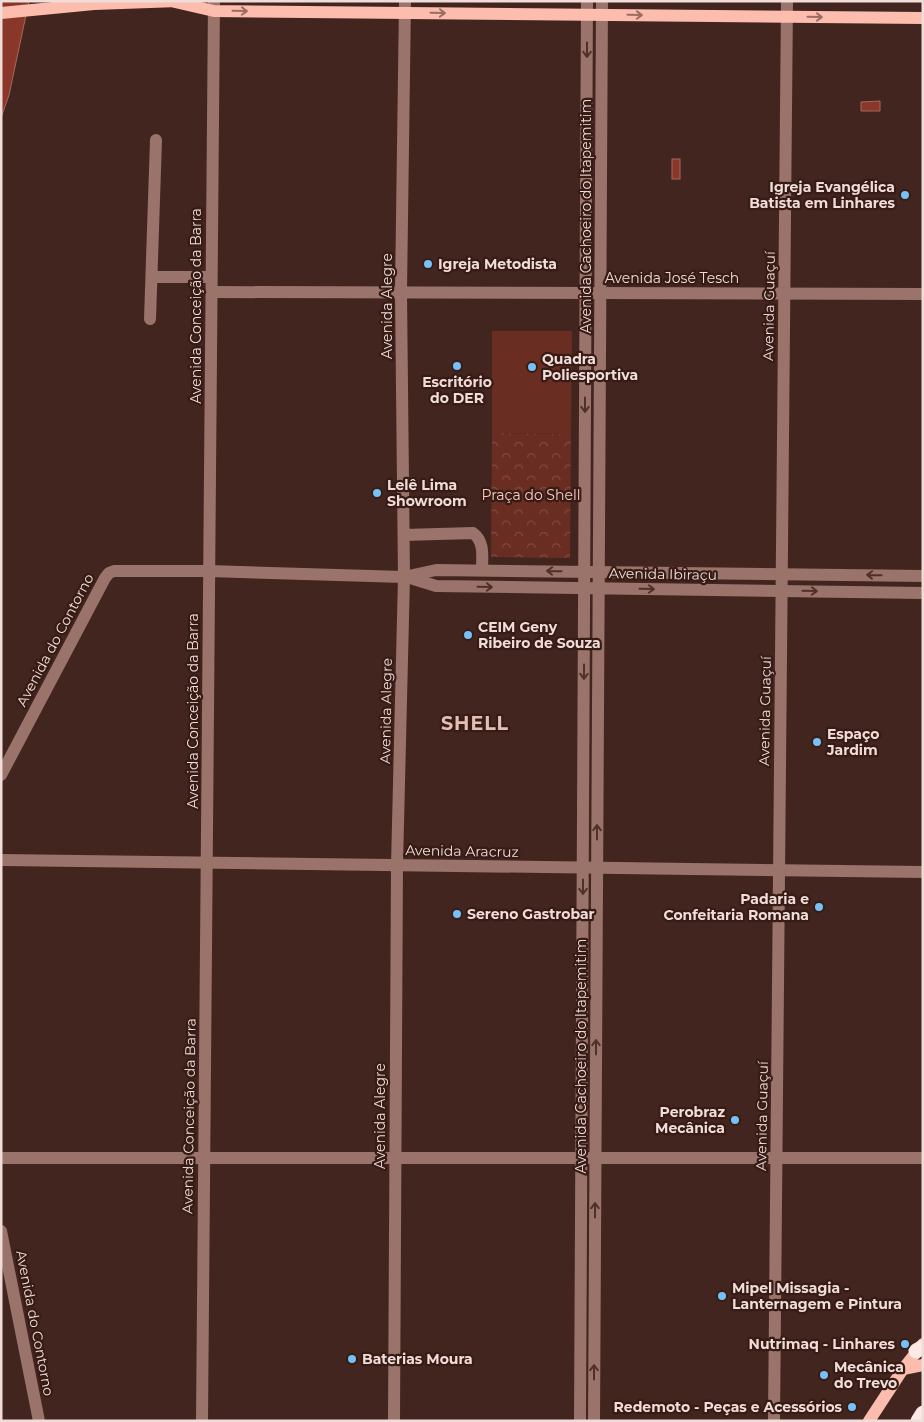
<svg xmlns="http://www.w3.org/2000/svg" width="924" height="1422" viewBox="0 0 924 1422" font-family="Montserrat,sans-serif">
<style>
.green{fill:#692d22}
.park{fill:url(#park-crowns)}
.water{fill:#883729;stroke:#a7685e}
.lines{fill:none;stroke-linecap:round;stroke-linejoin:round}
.minor{stroke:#9a736a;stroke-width:12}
.major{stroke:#fcbcae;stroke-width:12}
.highway{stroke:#fce8e4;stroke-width:15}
.oneway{stroke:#9a6c62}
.oneway2{stroke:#50312a}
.poi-dot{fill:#76c0f7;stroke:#371b15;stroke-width:2}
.labels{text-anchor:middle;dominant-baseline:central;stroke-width:4.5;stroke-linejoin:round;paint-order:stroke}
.poi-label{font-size:14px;font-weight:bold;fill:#f0dcd8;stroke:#371b15;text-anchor:start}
.street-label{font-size:14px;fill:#f0dcd8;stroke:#371b15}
.park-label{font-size:14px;fill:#fbcac0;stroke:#371b15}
.district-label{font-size:19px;font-weight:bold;letter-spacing:1px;fill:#e4bdb4;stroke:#371b15}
</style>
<defs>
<pattern id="park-crowns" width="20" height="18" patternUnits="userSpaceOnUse" patternTransform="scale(1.25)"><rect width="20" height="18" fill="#692d22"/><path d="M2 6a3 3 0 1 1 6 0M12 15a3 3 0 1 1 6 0" fill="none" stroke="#7f4b41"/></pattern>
</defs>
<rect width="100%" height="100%" fill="#42251f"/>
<path class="green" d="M492,331H572L571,434L492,433Z"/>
<path class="park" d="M492,433L571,434L570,558L491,557Z"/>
<g class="water">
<path d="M1,1H29L9,95L1,118Z"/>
<path d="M880,101V111H861V102Z"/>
<rect x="672" y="159" width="8" height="20"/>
</g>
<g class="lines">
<g class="minor">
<path d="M152,277H211"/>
<path d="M211,292L923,294"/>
<path d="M150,319L156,140"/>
<path d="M404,535L473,533C485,542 482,557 482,570"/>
<path d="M407,577L436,586L923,593"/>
<path d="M1,775L105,578L109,573L114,571H209L404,577L436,570L923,576"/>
<path d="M1,860L923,872"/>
<path d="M1,1158H923"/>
<path d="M1,1231L39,1421"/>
<path d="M202,1421L214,1"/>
<path d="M394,1421L397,865L404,577L401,292L405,1"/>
<path d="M580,1421L587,1"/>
<path d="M594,1421L602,1"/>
<path d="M774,1421L787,1"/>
</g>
<g class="major">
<path d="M175,2L214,11L923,18"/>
<path d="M1,13L94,4L178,1"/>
<path d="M903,1369L923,1365"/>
<path d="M869,1421L903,1369L923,1344"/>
</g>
<g class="highway">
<path d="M916,1351L923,1347"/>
<path d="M918,1421L923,1413"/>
</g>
</g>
<defs><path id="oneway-shaft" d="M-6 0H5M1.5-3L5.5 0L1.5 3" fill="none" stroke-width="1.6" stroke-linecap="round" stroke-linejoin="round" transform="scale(1.25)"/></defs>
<g class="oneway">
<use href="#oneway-shaft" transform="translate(240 11) rotate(1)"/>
<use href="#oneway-shaft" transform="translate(438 13) rotate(1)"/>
<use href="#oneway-shaft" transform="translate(635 15) rotate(1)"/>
<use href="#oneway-shaft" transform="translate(815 17) rotate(1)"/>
</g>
<g class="oneway2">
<use href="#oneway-shaft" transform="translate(587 50) rotate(90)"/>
<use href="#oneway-shaft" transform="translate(585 405) rotate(90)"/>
<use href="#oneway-shaft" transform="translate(554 571) rotate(-179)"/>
<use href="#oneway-shaft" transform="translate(874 575) rotate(-179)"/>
<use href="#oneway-shaft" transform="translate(485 587) rotate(1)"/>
<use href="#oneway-shaft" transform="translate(647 589) rotate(1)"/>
<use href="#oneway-shaft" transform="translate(810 591) rotate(1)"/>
<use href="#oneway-shaft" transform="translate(584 672) rotate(90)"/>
<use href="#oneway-shaft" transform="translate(597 832) rotate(-90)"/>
<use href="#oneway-shaft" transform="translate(583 887) rotate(90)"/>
<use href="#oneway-shaft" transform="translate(596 1047) rotate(-90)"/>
<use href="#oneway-shaft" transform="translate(595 1210) rotate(-90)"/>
<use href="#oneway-shaft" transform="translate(594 1372) rotate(-90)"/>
</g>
<g class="poi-dot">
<circle cx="905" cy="195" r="5"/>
<circle cx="428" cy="264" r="5"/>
<circle cx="457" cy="366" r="5"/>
<circle cx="532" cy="367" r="5"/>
<circle cx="377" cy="493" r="5"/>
<circle cx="468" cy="635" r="5"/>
<circle cx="817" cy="742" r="5"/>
<circle cx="819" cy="907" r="5"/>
<circle cx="457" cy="914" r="5"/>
<circle cx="735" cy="1120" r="5"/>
<circle cx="722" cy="1296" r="5"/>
<circle cx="905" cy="1344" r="5"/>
<circle cx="352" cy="1359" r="5"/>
<circle cx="824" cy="1375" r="5"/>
<circle cx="852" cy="1407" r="5"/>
</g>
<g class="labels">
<g class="poi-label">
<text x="895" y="187" text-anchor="end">Igreja Evangélica<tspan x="895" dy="16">Batista em Linhares</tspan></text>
<text x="438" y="264">Igreja Metodista</text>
<text x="542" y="359">Quadra<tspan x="542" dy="16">Poliesportiva</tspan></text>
<text x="457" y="382" text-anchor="middle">Escritório<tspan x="457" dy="16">do DER</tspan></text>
<text x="387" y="485">Lelê Lima<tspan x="387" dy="16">Showroom</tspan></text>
<text x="478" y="627">CEIM Geny<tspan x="478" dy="16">Ribeiro de Souza</tspan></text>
<text x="827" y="734">Espaço<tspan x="827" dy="16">Jardim</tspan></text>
<text x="809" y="899" text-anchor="end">Padaria e<tspan x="809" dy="16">Confeitaria Romana</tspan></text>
<text x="467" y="914">Sereno Gastrobar</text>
<text x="725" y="1112" text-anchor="end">Perobraz<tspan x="725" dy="16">Mecânica</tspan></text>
<text x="732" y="1288">Mipel Missagia -<tspan x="732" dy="16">Lanternagem e Pintura</tspan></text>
<text x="895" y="1344" text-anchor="end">Nutrimaq - Linhares</text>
<text x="362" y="1359">Baterias Moura</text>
<text x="834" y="1367">Mecânica<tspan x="834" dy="16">do Trevo</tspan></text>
<text x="842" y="1407" text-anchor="end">Redemoto - Peças e Acessórios</text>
</g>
<g class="street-label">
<text transform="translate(586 216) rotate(-90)">Avenida Cachoeiro do Itapemitim</text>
<text x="672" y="278">Avenida José Tesch</text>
<text transform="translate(196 306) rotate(-90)">Avenida Conceição da Barra</text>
<text transform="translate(387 306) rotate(-90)">Avenida Alegre</text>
<text transform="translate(769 306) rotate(-89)">Avenida Guaçuí</text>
<text transform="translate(663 574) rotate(1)">Avenida Ibiraçu</text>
<text transform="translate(55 640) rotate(-62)">Avenida do Contorno</text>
<text transform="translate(193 711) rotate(-90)">Avenida Conceição da Barra</text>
<text transform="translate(386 711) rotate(-89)">Avenida Alegre</text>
<text transform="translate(765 711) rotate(-89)">Avenida Guaçuí</text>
<text transform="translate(462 851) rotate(1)">Avenida Aracruz</text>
<text transform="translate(581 1056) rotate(-90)">Avenida Cachoeiro do Itapemitim</text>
<text transform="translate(189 1116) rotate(-89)">Avenida Conceição da Barra</text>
<text transform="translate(380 1116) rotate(-90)">Avenida Alegre</text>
<text transform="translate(762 1116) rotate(-89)">Avenida Guaçuí</text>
<text transform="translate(35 1323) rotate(79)">Avenida do Contorno</text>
</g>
<g class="park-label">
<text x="531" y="495">Praça do Shell</text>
</g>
<g class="district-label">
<text x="475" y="723">SHELL</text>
</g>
</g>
<rect width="924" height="1422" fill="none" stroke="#f0dcd8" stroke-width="5"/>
</svg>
